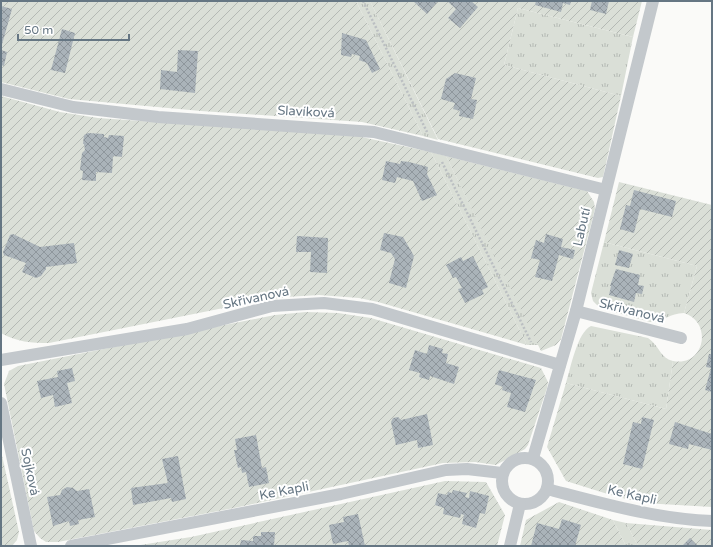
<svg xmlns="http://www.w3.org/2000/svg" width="713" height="547" viewBox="0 0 713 547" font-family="'Varela Round',sans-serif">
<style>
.grass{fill:url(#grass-tufts)}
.garden{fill:url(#garden-furrows)}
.building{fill:url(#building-cross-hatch)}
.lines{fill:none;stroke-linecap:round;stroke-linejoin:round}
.path{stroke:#bbbfc2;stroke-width:2.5;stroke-dasharray:2 2;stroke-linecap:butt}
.street{stroke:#c3c8cc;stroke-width:12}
.labels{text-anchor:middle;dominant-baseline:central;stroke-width:4;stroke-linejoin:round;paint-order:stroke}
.street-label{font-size:13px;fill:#657683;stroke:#fff}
</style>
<defs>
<pattern id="grass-tufts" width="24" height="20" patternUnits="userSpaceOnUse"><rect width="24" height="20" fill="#dadfd7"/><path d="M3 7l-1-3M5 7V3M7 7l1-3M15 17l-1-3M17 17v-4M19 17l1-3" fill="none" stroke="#b4b9b4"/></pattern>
<pattern id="garden-furrows" width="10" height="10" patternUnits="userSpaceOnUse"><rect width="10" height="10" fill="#dadfd7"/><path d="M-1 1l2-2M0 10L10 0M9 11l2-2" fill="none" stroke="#b4b9b4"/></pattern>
<pattern id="building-cross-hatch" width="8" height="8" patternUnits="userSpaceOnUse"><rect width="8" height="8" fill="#aab3b9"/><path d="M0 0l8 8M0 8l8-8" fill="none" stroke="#8e969c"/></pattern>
</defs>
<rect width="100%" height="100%" fill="#fafaf8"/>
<g class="grass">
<path d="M356,1H370L438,140L423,136Z"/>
<path d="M518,8L633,37L621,96L504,65Z"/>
<path d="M431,152L446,156L539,345H527Z"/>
<path d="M604,242L697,266L684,313C669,313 663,323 650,322L600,308L593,301L591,293Z"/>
<path d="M591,326L648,338C659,345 660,358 673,361L666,409L566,383C571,367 577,333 591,326Z"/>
<path d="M613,520L626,523L638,546H626Z"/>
</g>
<g class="garden">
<path d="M1,1H356L423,136L362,122L201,111L69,99L1,82Z"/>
<path d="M370,1H642L633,37L518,8L504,65L621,96L603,177L598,178L438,139Z"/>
<path d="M1,96L60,112L98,118L357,136L431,152L527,345L378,302L359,298L319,295L286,297L259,301L49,343C32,343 16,342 1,333Z"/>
<path d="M446,156L587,191L594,202L595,209L561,339L556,345L541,351Z"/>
<path d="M619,182L712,205V507L643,503L614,496L566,481L547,447L566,383L666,409L673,361C705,367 713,322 684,313L697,266L604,242Z"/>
<path d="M306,312L338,313L371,318L541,368L548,382L547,388L528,445L525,449L496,465L475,462L443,463L239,507L58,542H46L40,538L34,531L4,384L9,371L18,366L275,315Z"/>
<path d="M1,451L19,532L17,540L12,546H1Z"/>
<path d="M445,481L486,482L505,515L497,546H134L191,537Z"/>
<path d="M559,502L613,520L626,546H520L526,520Z"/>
<path d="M626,523L712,530V546H638Z"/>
</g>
<g class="building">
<path d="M413,1H438L427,14Z"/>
<path d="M447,1H471L478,7L460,28L448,18L456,9Z"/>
<path d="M536,1H571L570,5L563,3L561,12L535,5Z"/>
<path d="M592,1H609L606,14L590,10Z"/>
<path d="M1,6L12,9L1,48Z"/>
<path d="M62,29L75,33L65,73L51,70Z"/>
<path d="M342,33L366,40L380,69L372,73L367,63L359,60L360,56L352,54L351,57L341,55Z"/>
<path d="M1,50L7,52L4,66L1,65Z"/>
<path d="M178,50L198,51L195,93L160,89L161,70L177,72Z"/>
<path d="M455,73L476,78L471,99L477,100L473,119L459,116L460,111L453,109L455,103L441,99L446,79Z"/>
<path d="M88,133L104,134V137L108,138L109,135L124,136L122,157L113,156L112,173L96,172V181L82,180L83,171L80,170L82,153L85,150L84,144H83L84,135Z"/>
<path d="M386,161L400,164L401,161L409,162L428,167L427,174L437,195L422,201L413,181L397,177L395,183L382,180Z"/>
<path d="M634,190L676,201L672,217L640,209L634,233L620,229L626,205L630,206Z"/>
<path d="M384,233L403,237L414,256L406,288L389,283L395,259L391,253L380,250Z"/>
<path d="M13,234L40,247L74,243L77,263L46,267V269L41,276L36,278L22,272L26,263L4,255L3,252L10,235Z"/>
<path d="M546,234L563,239L561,247L575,250L573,259L559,255L552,281L535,277L540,260L531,258L536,240L544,243Z"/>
<path d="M297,236L328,238L327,273L310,272L311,252H296Z"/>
<path d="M619,250L633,254L629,268L615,265Z"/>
<path d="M473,256L488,287L482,290L484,294L465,303L458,289L462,288L456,277L453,278L446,265L461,257L463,261Z"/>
<path d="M616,269L640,275L638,285L644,286L642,294L636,293L634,302L609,295L611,286H610Z"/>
<path d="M429,345L443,349L442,353L448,354L446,363L459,367L454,384L430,376L429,380L419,377L420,373L409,370L415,350L427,354Z"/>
<path d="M709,354H712V392L705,390L711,368L706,367Z"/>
<path d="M72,368L75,381L67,383L72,403L55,407L53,395L41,398L37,381L58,377L57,371Z"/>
<path d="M499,370L536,380L525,412L507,407L511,393L502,390L503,387L495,384Z"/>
<path d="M427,414L433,445L418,448L417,440L396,445L391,422L393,418L398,417L401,420Z"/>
<path d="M642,417L654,420L642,469L623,464L633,422L641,424Z"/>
<path d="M675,422L712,434V450L689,444L688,449L669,444Z"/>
<path d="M256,435L262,468L266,467L269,483L249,487L246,472L242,473L241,467L238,468L234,450H237L235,439Z"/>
<path d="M178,456L186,499L172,502L171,498L133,505L131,488L168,483L162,459Z"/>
<path d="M67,487L73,488L77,491L89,489L95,517L78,520L79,524L70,526L69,521L53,526L47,497L60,495L62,490Z"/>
<path d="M453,490L467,493L465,497L469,498L470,491L489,496L485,514L480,513L476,528L462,524L464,515L461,514L460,518L443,514L444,508L435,505L438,493L447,495L448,492L452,493Z"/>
<path d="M358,514L365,546H349L348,541L333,544L329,525L344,522L343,517Z"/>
<path d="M562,519L581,525L575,546H531L537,523L559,529Z"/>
<path d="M261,532H275L274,546H240L241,540L253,541V536H261Z"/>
<path d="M690,538L698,546H682Z"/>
</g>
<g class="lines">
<g class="path">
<path d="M363,1L427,132"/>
<path d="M442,162L531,342"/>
</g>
<g class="street">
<path d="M1,89L73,107L158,117L374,132L606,190"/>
<path d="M576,311L681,338"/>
<path d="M1,360L187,329L272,306L324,303L372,309L560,365"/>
<path d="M1,403L31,546"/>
<circle cx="525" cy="481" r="23"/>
<path d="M533,458L576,311L653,1"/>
<path d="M547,489C601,503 656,519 712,521"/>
<path d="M71,546L341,494L446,470L467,469L502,473"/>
<path d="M510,546L520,504"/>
</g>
</g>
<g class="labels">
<g class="street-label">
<text transform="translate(306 112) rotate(3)">Slavíková</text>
<text transform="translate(582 227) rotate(-77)">Labutí</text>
<text transform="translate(256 298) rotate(-12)">Skřivanová</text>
<text transform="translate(632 311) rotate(14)">Skřivanová</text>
<text transform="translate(30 472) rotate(78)">Sojková</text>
<text transform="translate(284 491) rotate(-11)">Ke Kapli</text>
<text transform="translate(632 495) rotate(13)">Ke Kapli</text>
</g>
</g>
<rect width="713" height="547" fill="none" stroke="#657683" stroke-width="4"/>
<path d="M18 34v6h111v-6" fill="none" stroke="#657683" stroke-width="2"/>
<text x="24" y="34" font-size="12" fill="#657683" stroke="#ffffff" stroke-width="3" paint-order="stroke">50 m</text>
</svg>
